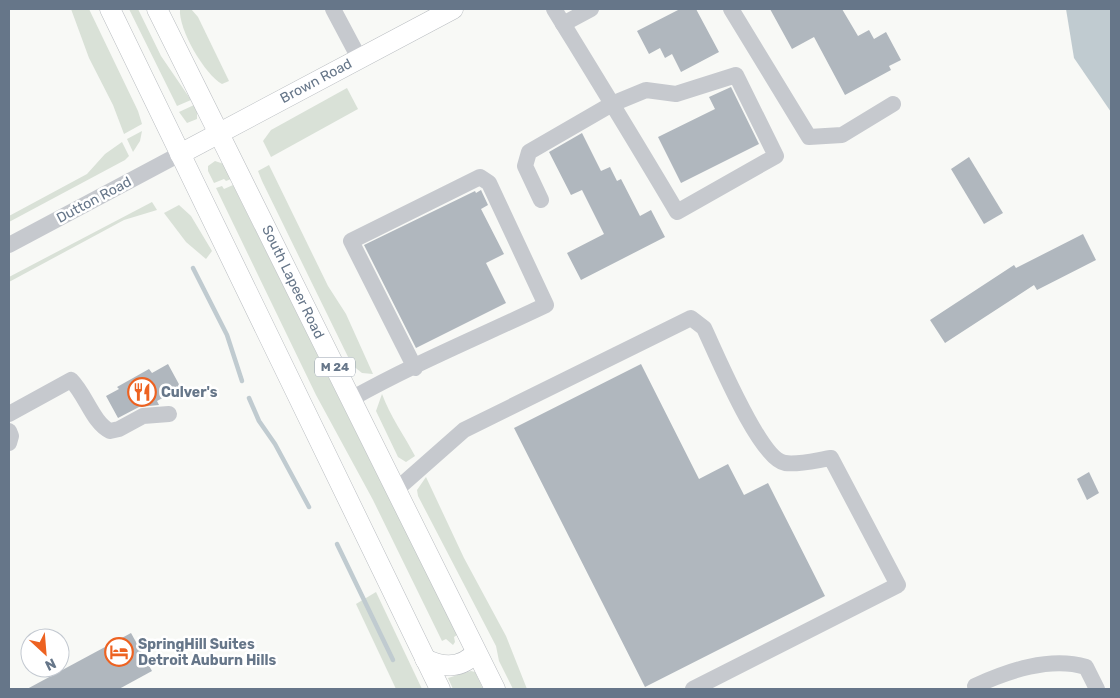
<svg xmlns="http://www.w3.org/2000/svg" width="1120" height="698" viewBox="0 0 1120 698" font-family="Rubik,sans-serif">
<style>
.green{fill:#d9e1d7}
.water{fill:#c0cbd0}
.lines{fill:none;stroke-linecap:round;stroke-linejoin:round}
.stream{stroke:#c0cbd0;stroke-width:4.5}
.building{fill:#b0b7be}
.major-casing{stroke:#b9bdc1;stroke-width:21}
.minor{stroke:#c6c9ce;stroke-width:16}
.major{stroke:#fff;stroke-width:20}
.labels{text-anchor:middle;dominant-baseline:central;stroke-width:5;stroke-linejoin:round;paint-order:stroke}
.shield{fill:#fff;stroke:#949fac;stroke-width:1}
.shield-label{font-size:12px;font-weight:bold;fill:#667689}
.street-label{font-size:14px;fill:#667689;stroke:#fff}
.poi-label{font-size:14px;font-weight:bold;fill:#667689;stroke:#fff;text-anchor:start}
</style>
<rect width="100%" height="100%" fill="#f8f9f6"/>
<g class="green">
<path d="M71,9H89L138,111L142,124L124,134L113,105L89,58Z"/>
<path d="M129,9H138L161,56L191,100L177,106Z"/>
<path d="M180,9H191L198,17L229,81L222,84C205,75 178,29 180,9Z"/>
<path d="M347,88L358,109L271,157L263,141L271,130Z"/>
<path d="M194,105L197,112V119L187,123L179,112Z"/>
<path d="M142,131L140,141L133,152L127,139Z"/>
<path d="M122,142L129,156L125,160L9,222V216L87,174L105,154Z"/>
<path d="M215,161L224,164L231,179L226,181L224,179L214,183L208,171V166Z"/>
<path d="M269,165L328,286L346,314L373,374L362,373L352,365L262,181L258,171Z"/>
<path d="M233,185L457,635L454,637L455,642L453,645L446,639L442,641L373,500L316,395L216,188L222,186L224,189Z"/>
<path d="M152,202L157,210L124,220L9,282V277Z"/>
<path d="M179,205L191,216L212,251L206,259L186,242L164,213Z"/>
<path d="M382,394C390,416 404,435 415,456L406,462L398,457L376,411Z"/>
<path d="M426,477L464,558L506,636L527,689H513L499,661L496,646L418,496L417,490Z"/>
<path d="M376,592L422,689H396L356,604Z"/>
<path d="M471,671L475,672L483,689H453L448,678Z"/>
</g>
<path class="water" d="M1066,9H1111V112L1074,58Z"/>
<g class="lines">
<g class="stream">
<path d="M193,268L227,335L242,381"/>
<path d="M249,398L259,421L275,444L309,507"/>
<path d="M337,544L393,660"/>
</g>
</g>
<g class="building">
<path d="M680,9H696L719,52L681,72L672,54L665,58L660,48L649,54L637,31Z"/>
<path d="M770,9H842L858,36L869,30L874,39L886,32L901,60L889,66L891,70L845,95L814,37L792,49Z"/>
<path d="M731,87L759,144L681,183L658,137L715,109L709,97Z"/>
<path d="M582,133L601,171L610,167L617,181L621,179L640,216L651,210L665,237L581,280L567,253L604,234L582,190L571,195L549,152Z"/>
<path d="M969,157L1003,213L984,224L951,169Z"/>
<path d="M481,190L488,205L481,209L504,254L486,263L506,303L416,348L364,245L475,191L476,193Z"/>
<path d="M1083,234L1096,260L1037,290L1034,285L945,343L930,320L1014,265L1016,268Z"/>
<path d="M168,364L181,388L157,401L159,405L139,407L118,418L106,396L119,389L117,387L149,369L152,373Z"/>
<path d="M641,364L699,479L728,464L744,495L768,483L825,596L645,687L514,428Z"/>
<path d="M1089,472L1099,493L1087,500L1077,479Z"/>
<path d="M131,633L152,671L119,689H27Z"/>
</g>
<g class="lines">
<defs>
<g id="major">
<path d="M110,9L440,689"/>
<path d="M157,9L495,689"/>
<path d="M180,154L453,9"/>
<path d="M425,659C443,668 462,669 476,652"/>
</g>
</defs>
<use href="#major" class="major-casing"/>
<g class="minor">
<path d="M333,9L359,58"/>
<path d="M731,9L809,137L842,135L893,104"/>
<path d="M563,24L591,9"/>
<path d="M541,200L525,166L529,152L612,104L646,90L676,94L736,75L776,156L677,212C637,144 595,76 554,9"/>
<path d="M9,245L180,154"/>
<path d="M351,399C413,364 481,336 546,305L489,183L480,177L351,241L415,368"/>
<path d="M9,414L71,380C86,395 93,423 110,431L119,429L143,416L169,414"/>
<path d="M9,431L11,436L9,443"/>
<path d="M396,490L464,430L691,318L704,328C716,353 760,460 785,463C799,465 817,460 831,458L898,585L693,689"/>
<path d="M977,689L975,686C1008,671 1050,656 1086,667L1097,689"/>
</g>
<use href="#major" class="major"/>
</g>
<defs>
<symbol id="restaurant-ring" viewBox="-11 -11 22 22"><circle r="9.5" fill="#fff" stroke="#ed6221" stroke-width="1.5"/><path d="M-5-6h1v4h1v-4h1v4h1v-4h1v5L-1.5 .5V6h-2V.5L-5-1ZM5-6V6H3V1.5H1.5Q1.5-4 5-6Z" fill="#ed6221"/></symbol>
<symbol id="hotel-ring" viewBox="-11 -11 22 22"><circle r="9.5" fill="#fff" stroke="#ed6221" stroke-width="1.5"/><path d="M-6-4.5h1.5V1H6V5H4.5V3h-9V5H-6ZM-4 0a1.8 1.8 0 1 1 3.6 0ZM.5 0V-2.5h3Q6-2.5 6 0Z" fill="#ed6221"/></symbol>
</defs>
<g fill-rule="evenodd">
<use href="#restaurant-ring" x="126" y="376" width="32" height="32"/>
<use href="#hotel-ring" x="103" y="636" width="32" height="32"/>
</g>
<g class="labels">
<rect class="shield" x="315" y="357.5" width="40" height="19" rx="4"/>
<g class="shield-label">
<text x="335" y="367">M 24</text>
</g>
<g class="street-label">
<text transform="translate(316 81) rotate(-28)">Brown Road</text>
<text transform="translate(94 200) rotate(-28)">Dutton Road</text>
<text transform="translate(293 282) rotate(64)">South Lapeer Road</text>
</g>
<g class="poi-label">
<text x="161" y="392">Culver's</text>
<text x="138" y="644">SpringHill Suites<tspan x="138" dy="16">Detroit Auburn Hills</tspan></text>
</g>
</g>
<rect width="1120" height="698" fill="none" stroke="#667689" stroke-width="20"/>
<g transform="translate(45 653) rotate(154)"><circle r="24" fill="#ffffff" stroke="#c2c8d0"/>
<path d="M0-4L9 19L0 12L-9 19Z" fill="#ed6221"/>
<text y="-8" font-size="14" font-weight="bold" text-anchor="middle" fill="#667689">N</text>
</g>
</svg>
